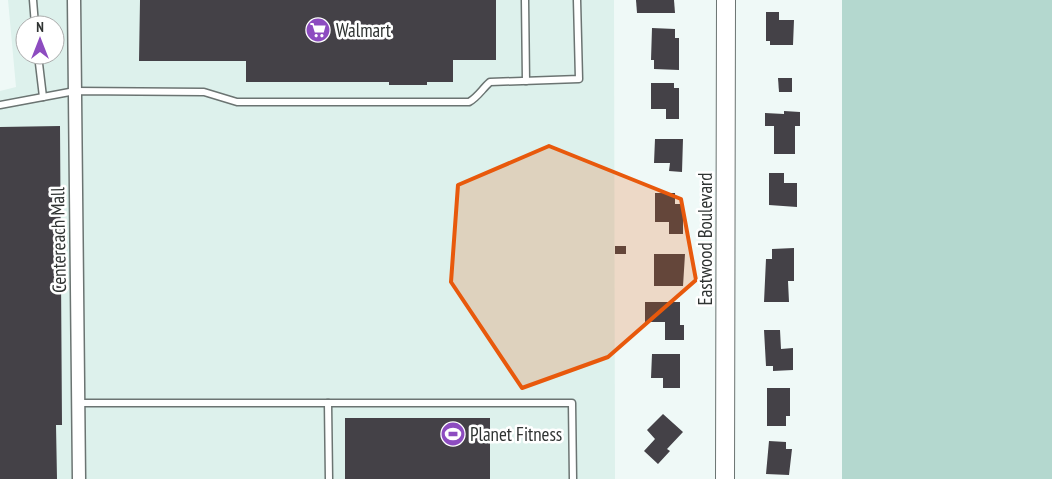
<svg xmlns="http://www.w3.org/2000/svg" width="1052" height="479" viewBox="0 0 1052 479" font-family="'PT Sans Narrow',sans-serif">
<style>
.built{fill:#ddf1ec;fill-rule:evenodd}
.green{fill:#b4d8cf}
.building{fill:#444147}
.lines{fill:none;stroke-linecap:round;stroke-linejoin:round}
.lane-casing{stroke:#6b7472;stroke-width:9}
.street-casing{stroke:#6b7472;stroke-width:15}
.secondary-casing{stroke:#6b7472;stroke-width:20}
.lane{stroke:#fff;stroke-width:6}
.street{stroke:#fff;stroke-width:12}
.secondary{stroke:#fff;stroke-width:18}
.marked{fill:#e8590c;fill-opacity:0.2;stroke:#e8590c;stroke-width:4;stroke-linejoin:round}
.labels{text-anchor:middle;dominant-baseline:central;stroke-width:5;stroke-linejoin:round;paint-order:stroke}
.poi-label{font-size:19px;fill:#2f3332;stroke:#fff;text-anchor:start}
.street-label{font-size:19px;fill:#2f3332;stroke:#fff}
</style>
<rect width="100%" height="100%" fill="#eff9f7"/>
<path class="built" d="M8,0H614L615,479H0V91L16,87ZM25,25H55V55H25Z"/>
<rect class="green" x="842" y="0" width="210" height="479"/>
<g class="building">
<path d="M140,0H496V60H453V82H427V85H389V82H246V61H139Z"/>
<path d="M636,0H674L675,13H637Z"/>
<path d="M766,12H779V20H794L793,45H770V41H766Z"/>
<path d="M652,28L675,29V38H679V70L654,69V60H651Z"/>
<path d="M778,78H792V92H779Z"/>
<path d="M651,83H674V88H679V119H666V109H651Z"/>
<path d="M784,111L800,112V126H795V154H774V126H765V113L784,114Z"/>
<path d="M60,126L62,425H56L57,479H0V127Z"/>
<path d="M655,139H683L682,172L669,171L670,163H654Z"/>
<path d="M769,173H784V183H797V207L769,205Z"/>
<path d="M655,193H675V204H683V234H669V222H655Z"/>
<rect x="615" y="246" width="11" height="8"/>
<path d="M794,248V281H788L789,302H764L766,259H772V249Z"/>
<path d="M654,254H685L683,286H654Z"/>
<path d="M645,302H680V325H684V340H665V322H645Z"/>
<path d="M764,330H780L781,349L793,348V370L773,371V366H766Z"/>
<path d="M652,354H680V388H663V378H651Z"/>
<path d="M767,388H790V416H786V426H767Z"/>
<path d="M663,414L683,432L667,449L670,451L658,464L644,451L655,439L647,430Z"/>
<rect x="345" y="418" width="145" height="61"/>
<path d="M769,441L786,442V449H792L789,475L766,474Z"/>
</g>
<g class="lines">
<defs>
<g id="lane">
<path d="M33,0L35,25"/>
<path d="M525,0L526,81"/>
<path d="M38,55L43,97"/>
<path d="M0,105L75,91L204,92L237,102H469C478,97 482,89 490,82L579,79L577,0"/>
<path d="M78,403H572L573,479"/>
<path d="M328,403L329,479"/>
</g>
<path id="street" d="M74,0L79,479"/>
<path id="secondary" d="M725,479L726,0"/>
</defs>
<use href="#lane" class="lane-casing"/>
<use href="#street" class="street-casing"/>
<use href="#secondary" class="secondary-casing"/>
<use href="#lane" class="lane"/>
<use href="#street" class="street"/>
<use href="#secondary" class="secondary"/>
</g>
<path class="marked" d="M549,146L681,199L696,280L608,357L522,388L451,282L458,185Z"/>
<defs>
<symbol id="supermarket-disc" viewBox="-11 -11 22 22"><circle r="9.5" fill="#8d4cc0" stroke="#fff"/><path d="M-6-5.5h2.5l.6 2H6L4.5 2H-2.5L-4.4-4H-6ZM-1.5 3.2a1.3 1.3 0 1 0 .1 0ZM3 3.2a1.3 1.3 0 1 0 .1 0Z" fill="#fff"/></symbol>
<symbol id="stadium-disc" viewBox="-11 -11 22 22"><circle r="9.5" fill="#8d4cc0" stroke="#fff"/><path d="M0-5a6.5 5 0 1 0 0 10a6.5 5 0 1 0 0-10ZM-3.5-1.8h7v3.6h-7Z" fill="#fff"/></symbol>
</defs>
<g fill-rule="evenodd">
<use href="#supermarket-disc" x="304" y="16" width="28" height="28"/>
<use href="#stadium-disc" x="439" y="420" width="28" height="28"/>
</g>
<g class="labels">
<g class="poi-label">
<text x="336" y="30">Walmart</text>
<text x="470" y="434">Planet Fitness</text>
</g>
<g class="street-label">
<text transform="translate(705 239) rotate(-90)">Eastwood Boulevard</text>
<text transform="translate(58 240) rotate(-91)">Centereach Mall</text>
</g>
</g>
<g transform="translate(40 40)"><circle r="24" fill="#ffffff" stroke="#acadad"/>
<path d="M0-4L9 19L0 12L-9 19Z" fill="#8d4cc0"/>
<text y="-8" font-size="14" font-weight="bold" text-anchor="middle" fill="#2f3332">N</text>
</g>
</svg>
